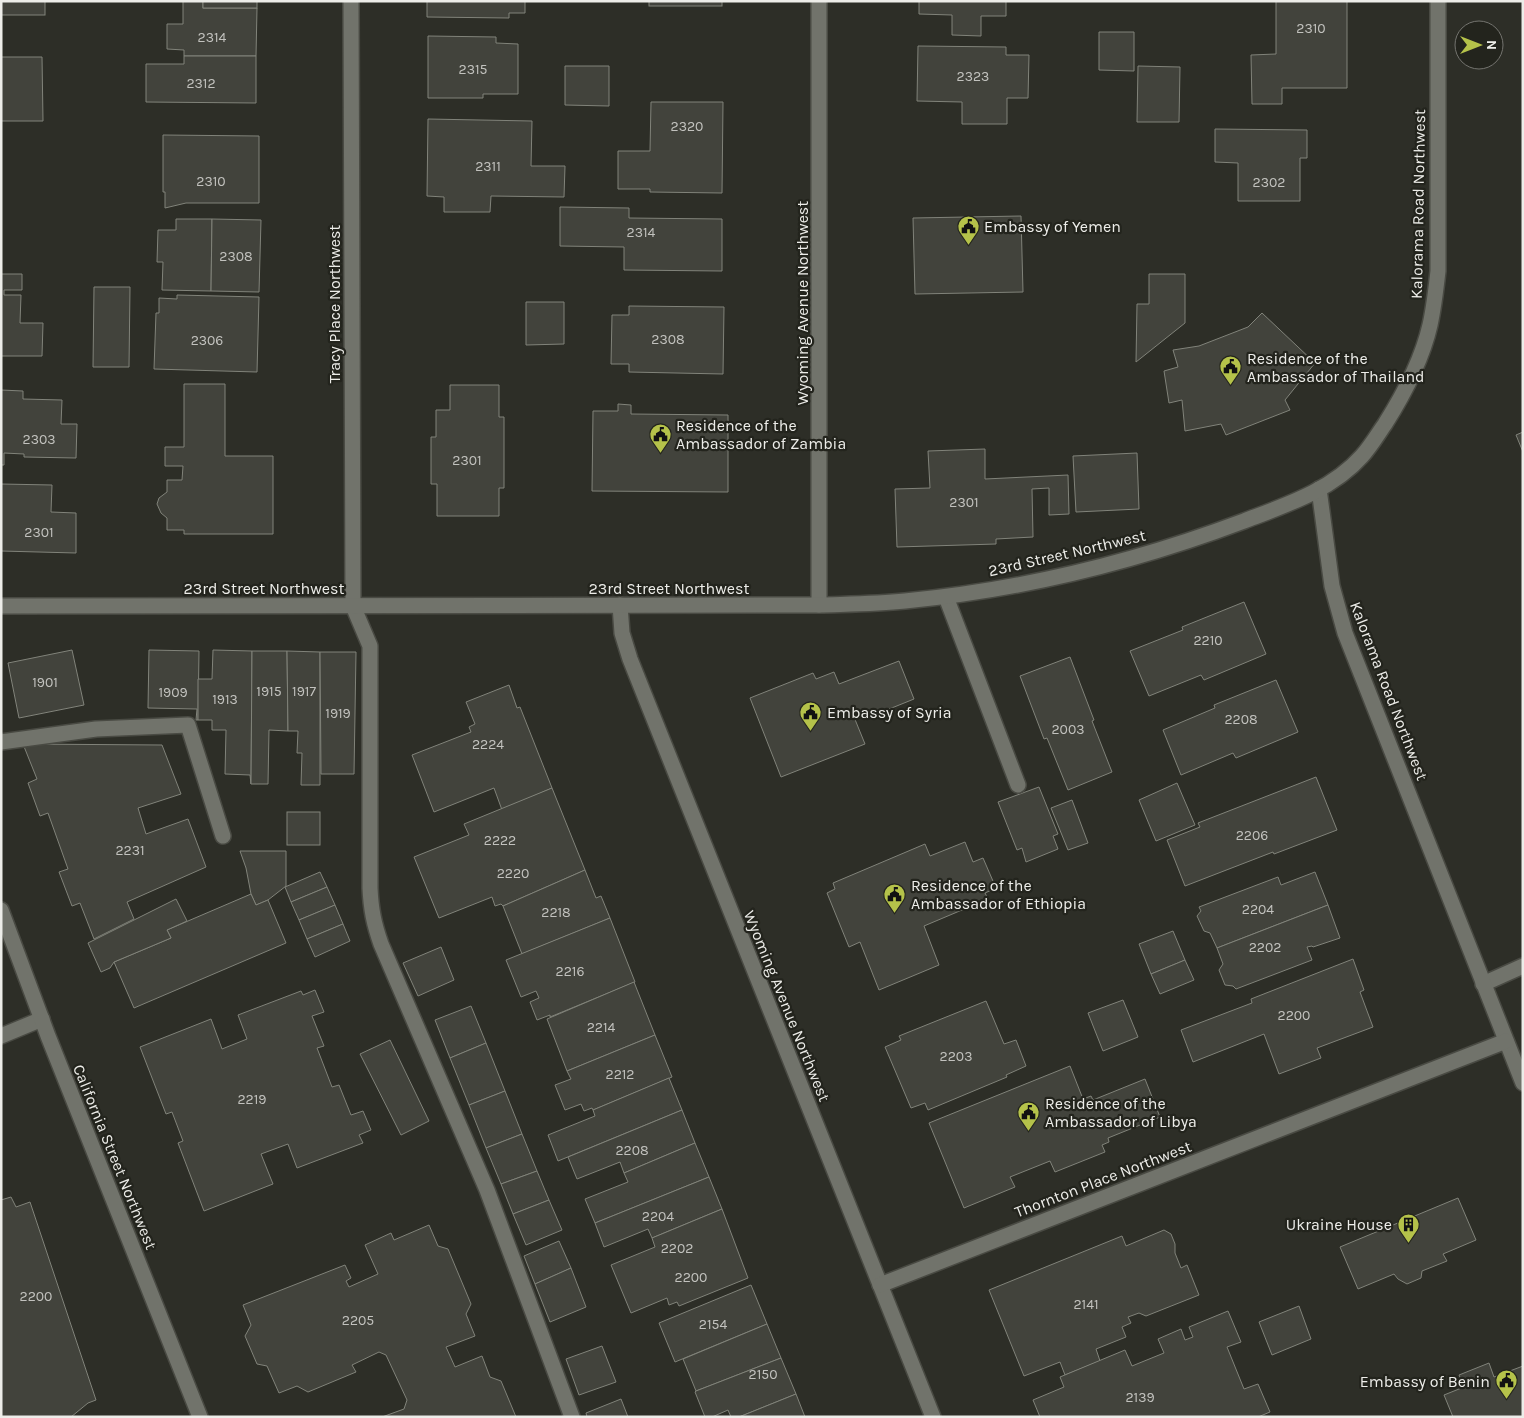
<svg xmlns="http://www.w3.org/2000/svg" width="1524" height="1418" viewBox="0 0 1524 1418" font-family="Karla,sans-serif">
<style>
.building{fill:#42433c;stroke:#81837a}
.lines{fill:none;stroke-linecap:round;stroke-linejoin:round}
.lane-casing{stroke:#494a43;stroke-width:18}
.street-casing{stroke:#494a43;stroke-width:18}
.lane{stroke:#71736b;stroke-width:15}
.street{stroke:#71736b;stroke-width:15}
.labels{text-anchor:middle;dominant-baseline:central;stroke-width:4.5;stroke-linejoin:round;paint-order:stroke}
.number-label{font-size:14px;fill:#c2c2be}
.street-label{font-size:16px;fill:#edede9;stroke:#23241d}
.poi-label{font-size:16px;fill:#edede9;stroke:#23241d;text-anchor:start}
</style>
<rect width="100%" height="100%" fill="#2d2e27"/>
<g class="building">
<rect x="1" y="1" width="44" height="14"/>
<path d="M183,1H203V8H257L256,56H184V50L167,49V24H183Z"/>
<rect x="203" y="1" width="54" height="7"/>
<path d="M427,1H525V13H509V18L427,17Z"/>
<rect x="649" y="1" width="73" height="5"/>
<path d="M919,1H1006V16H981V36L952,35V15L919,14Z"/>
<path d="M1276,1H1347V88H1282V104H1252L1251,55L1276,54Z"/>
<path d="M1099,32H1134V71L1099,70Z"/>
<path d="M428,36L496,37V43L518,44V94H483V98H428Z"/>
<path d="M918,46L1006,47V55H1029L1028,98H1007V124H962V102L917,101Z"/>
<path d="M184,56H256V103L146,102V64H184Z"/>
<path d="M1,57H42L43,121H1Z"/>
<path d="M565,66H609V106L565,105Z"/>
<path d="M1138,66L1180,67L1179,122H1137Z"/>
<path d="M651,102H723L722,193L650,192V189H618V151H650Z"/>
<path d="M428,119L532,121L531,166H565L564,197L491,196L490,212H444V197L427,196Z"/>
<path d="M1215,129L1307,130V158H1300V201H1238V163L1215,162Z"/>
<path d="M163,135L259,136V203H186L165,208V192H163Z"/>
<path d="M560,207L629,208V218L722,219V271L624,270V247L560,246Z"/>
<path d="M1021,216L1023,292L915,294L913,218Z"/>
<path d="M176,219H212L211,291L162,290L163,262H157L158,230H176Z"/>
<path d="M212,219L261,220L259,292L211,291Z"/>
<path d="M1,274H22V290H4V295H21L20,323H43L42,356H1Z"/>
<path d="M1149,274H1185V323L1136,362L1137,304H1149Z"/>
<path d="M94,287H130L129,367H93Z"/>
<path d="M177,295L259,297L257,372L154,369L156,313H159V298L177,299Z"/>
<path d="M526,302H564V344L526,345Z"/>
<path d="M629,306L724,307L723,374L629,372V364H611L612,315H629Z"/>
<path d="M1262,313L1315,363L1285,400L1290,410L1226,435L1221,424L1185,431L1182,400L1169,403L1164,371L1178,367L1173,350L1199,346L1248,327Z"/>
<path d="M184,384H225V456H273V534H184V530H167V518L161,513L157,504L159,498L167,492V480H182L183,466H165V447H184Z"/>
<path d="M450,385H499V417H504V488H499V516H437V484H431V437H436V410H450Z"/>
<path d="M1,390L23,391V399L62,400L61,424H77L76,458L24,457V454L4,453V465H1Z"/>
<path d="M618,404L631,405V414L728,415V492L592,491L593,411H618Z"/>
<path d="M1523,432V452L1516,435Z"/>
<path d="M985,449V479L1068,475L1069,514L1049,515V488L1032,489L1033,537L996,539V544L897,547L895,489L930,488L928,451Z"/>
<path d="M1137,453L1139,509L1076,512L1073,456Z"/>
<path d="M1,484L52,485L51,512L76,513V553L1,551Z"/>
<path d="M1244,602L1266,654L1204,680L1201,675L1149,696L1130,651L1183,630L1182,627Z"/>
<path d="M72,650L84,705L19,718L8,663Z"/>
<path d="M149,650L199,651L198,720H196L197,709L148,708Z"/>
<path d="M213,650L252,651L251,784L250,775L225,774L226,730H212V720H198V679H212Z"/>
<path d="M252,651H287L288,731L269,730L268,784H251Z"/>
<path d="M287,651L320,652V785H301L302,753H297L298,731H288Z"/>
<path d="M320,652H356L354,774H321Z"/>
<path d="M1070,657L1094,720L1092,721L1112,772L1068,790L1047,738L1044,739L1020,676Z"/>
<path d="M899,661L914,699L867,718L865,713L854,717L865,744L781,777L750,698L813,673L816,679L834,672L839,684Z"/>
<path d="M1276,680L1298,732L1236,758L1233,753L1181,775L1163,730L1215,708L1214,705Z"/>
<path d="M509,685L517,708L520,707L552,788L502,810L494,788L434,812L412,755L471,732L469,727L475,724L466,702Z"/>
<path d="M23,744L162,745L181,794L138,808L146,834L188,819L206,867L127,902L134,919L94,939L80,903L72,906L59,872L68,869L48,813L40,816L28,783L37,779Z"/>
<path d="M1316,777L1337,830L1274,854L1273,852L1185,886L1167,840L1200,827L1198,823Z"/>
<path d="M1177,783L1195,825L1156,841L1139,800Z"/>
<path d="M1039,787L1058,834L1053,836L1058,849L1026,862L1022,848L1017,850L998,802Z"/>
<path d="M552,788L585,870L503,906L501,904L495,906L492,897L439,918L414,857L469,835L464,824Z"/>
<path d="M1072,800L1088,843L1068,850L1051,808Z"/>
<rect x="287" y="812" width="33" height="33"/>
<path d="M965,842L973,862L983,858L996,888L985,893L988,899L924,926L939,965L879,990L860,942L849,947L827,893L835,889L833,883L925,844L930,856Z"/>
<path d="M240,851H286V886L268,900L256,905L251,894L246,868Z"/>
<path d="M585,870L596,898L601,896L610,918L522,954L503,906Z"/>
<path d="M320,872L327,887L291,902L285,887Z"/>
<path d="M1315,872L1328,905L1217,948L1210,933L1204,931L1197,916L1201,911L1199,907L1278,877L1281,885Z"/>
<path d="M327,887L335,905L299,920L291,902Z"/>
<path d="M251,894L256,905L268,900L286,943L134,1008L114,962L171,938L167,930Z"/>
<path d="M176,899L187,921L167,930L171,938L114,962L110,968L101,972L88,943Z"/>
<path d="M335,905L343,924L307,939L299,920Z"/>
<path d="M1328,905L1340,938L1313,947L1312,946L1307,947L1312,960L1236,989L1233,986L1225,985L1219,970L1223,964L1217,948Z"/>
<path d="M610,918L635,982L550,1017V1015L537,1020L530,1002L539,998L536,991L521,997L506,960Z"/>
<path d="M343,924L350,941L315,957L307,939Z"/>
<path d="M1173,931L1185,960L1151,974L1139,944Z"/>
<path d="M441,947L454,980L418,996L403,963Z"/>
<path d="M1353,959L1364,990L1360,992L1373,1027L1317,1048L1321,1058L1279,1074L1264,1034L1193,1062L1181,1030L1252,1003L1251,999Z"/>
<path d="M1185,960L1194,980L1160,994L1151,974Z"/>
<path d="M634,982L655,1035L567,1071L547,1019Z"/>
<path d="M315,990L324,1012L312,1016L324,1046L317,1048L332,1087L339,1085L351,1115L363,1111L371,1130L359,1135L363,1143L297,1168L288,1144L261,1154L273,1184L204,1211L178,1143L183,1141L172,1112L166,1114L140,1047L211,1019L222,1049L247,1039L238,1015L301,991L303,995Z"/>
<path d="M1123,1000L1138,1037L1103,1051L1088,1013Z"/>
<path d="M986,1001L1004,1044L1016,1040L1026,1066L1006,1075L1007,1077L928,1110L925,1103L911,1108L885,1047L901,1040L899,1036Z"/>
<path d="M471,1006L486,1043L450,1058L435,1020Z"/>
<path d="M655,1035L672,1077L593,1110L592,1108L584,1111L581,1104L565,1110L555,1085L571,1079L567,1071Z"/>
<path d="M390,1040L429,1121L401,1135L360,1054Z"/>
<path d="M486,1043L505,1091L469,1105L450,1058Z"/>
<path d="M1070,1066L1083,1099L1091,1096L1093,1100L1145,1079L1160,1117L1108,1138L1109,1142L1102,1145L1105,1152L1055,1172L1050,1161L1010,1177L1015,1187L964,1208L929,1123Z"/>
<path d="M669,1078L682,1110L558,1161L548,1135L595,1116L593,1110Z"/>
<path d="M505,1091L522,1134L486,1148L469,1105Z"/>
<path d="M682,1110L695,1143L624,1173L620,1162L577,1179L568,1157Z"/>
<path d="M522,1134L537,1171L501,1184L486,1148Z"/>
<path d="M695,1143L709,1177L595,1223L585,1199L628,1182L624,1173Z"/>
<path d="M537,1171L549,1200L513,1214L501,1184Z"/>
<path d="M709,1177L722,1209L652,1238L648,1229L604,1247L595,1223Z"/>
<path d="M11,1197L16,1207L30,1202L96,1400L88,1403L71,1417H1V1200Z"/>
<path d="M1458,1198L1476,1240L1443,1254L1447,1261L1422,1271L1421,1278L1407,1284L1398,1279L1394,1274L1358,1289L1340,1247Z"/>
<path d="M549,1200L562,1230L526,1245L513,1214Z"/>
<path d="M722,1209L748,1278L679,1306L677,1302L669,1305L667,1298L631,1313L611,1265L655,1247L652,1238Z"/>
<path d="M429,1225L438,1246L448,1249L471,1304L466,1314L475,1336L446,1347L455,1367L482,1356L490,1377L501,1381L516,1417H382L404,1409L407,1400L386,1355L379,1352L352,1365L356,1372L308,1392L297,1386L279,1393L267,1366L257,1364L245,1336L251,1325L243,1305L345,1265L351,1278L346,1281L349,1287L378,1274L365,1245L391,1233L394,1240Z"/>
<path d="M1164,1230L1171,1234L1175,1244V1253L1181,1268L1187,1265L1199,1295L1146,1316L1139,1313L1128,1317L1131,1323L1122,1327L1126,1337L1096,1349L1100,1361L1065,1375L1060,1362L1024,1376L989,1290L1122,1236L1126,1246Z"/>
<path d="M559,1241L571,1268L535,1284L524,1256Z"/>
<path d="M571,1268L586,1307L550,1322L535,1284Z"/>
<path d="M751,1285L767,1324L675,1362L659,1323Z"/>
<path d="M1299,1306L1311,1339L1272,1355L1259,1322Z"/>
<path d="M1228,1311L1241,1342L1227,1347L1244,1389L1258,1384L1270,1412L1258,1417H1040L1033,1400L1064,1387L1060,1377L1125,1350L1132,1366L1164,1353L1158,1339L1181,1329L1185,1340L1193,1337L1189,1327Z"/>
<path d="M767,1324L781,1358L696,1391L683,1359Z"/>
<path d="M602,1346L616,1382L579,1395L566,1359Z"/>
<path d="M781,1358L796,1394L739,1417H731L728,1410L712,1417H705L695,1392L696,1391Z"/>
<path d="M1489,1363L1494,1377L1523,1366V1417H1453L1444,1395L1464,1387L1459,1375Z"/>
<path d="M796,1394L805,1417H739Z"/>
<path d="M621,1399L628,1417H587L586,1413Z"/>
</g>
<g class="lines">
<defs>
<g id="lane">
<path d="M946,597L1018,785"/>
<path d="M353,606L370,646V888C371,910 374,924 381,944L487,1190L572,1417"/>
<path d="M1,742L96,729L188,725L223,836"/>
<path d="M1483,984L1523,966"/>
<path d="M1,1036L42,1019"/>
</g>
<g id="street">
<path d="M351,1L353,606"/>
<path d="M819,1V605"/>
<path d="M1319,489L1332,586L1345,633L1523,1083"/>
<path d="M620,605L622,633L630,659L933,1417"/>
<path d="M1,606L819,605C848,604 876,604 905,601C1021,590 1135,562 1244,521C1286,505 1332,490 1362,456C1371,446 1378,434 1385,424C1404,394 1422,360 1430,325C1434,307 1436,289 1438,271V1"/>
<path d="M1,910L48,1036L200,1417"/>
<path d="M880,1285L1506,1041"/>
</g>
</defs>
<use href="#lane" class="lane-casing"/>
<use href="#street" class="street-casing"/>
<use href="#lane" class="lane"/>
<use href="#street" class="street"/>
</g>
<defs>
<symbol id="civic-pin" viewBox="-11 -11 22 30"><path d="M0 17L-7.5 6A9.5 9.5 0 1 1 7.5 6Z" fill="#b5c24a" stroke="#23241d"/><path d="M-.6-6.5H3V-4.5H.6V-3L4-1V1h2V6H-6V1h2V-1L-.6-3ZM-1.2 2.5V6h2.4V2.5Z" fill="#111"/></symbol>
<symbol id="building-pin" viewBox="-11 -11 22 30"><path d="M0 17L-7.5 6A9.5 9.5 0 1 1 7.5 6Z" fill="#b5c24a" stroke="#23241d"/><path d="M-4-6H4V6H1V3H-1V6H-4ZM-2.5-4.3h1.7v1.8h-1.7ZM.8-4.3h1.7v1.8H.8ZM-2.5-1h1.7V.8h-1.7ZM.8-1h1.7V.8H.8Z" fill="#111"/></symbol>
</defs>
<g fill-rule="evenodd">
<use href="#civic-pin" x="956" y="214" width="25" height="34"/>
<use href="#civic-pin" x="1218" y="354" width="25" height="34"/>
<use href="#civic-pin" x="648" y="422" width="25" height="34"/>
<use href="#civic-pin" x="798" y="700" width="25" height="34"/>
<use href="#civic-pin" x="882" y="882" width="25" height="34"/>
<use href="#civic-pin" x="1016" y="1100" width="25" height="34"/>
<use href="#building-pin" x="1396" y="1212" width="25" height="34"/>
<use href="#civic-pin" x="1494" y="1368" width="25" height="34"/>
</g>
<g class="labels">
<g class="number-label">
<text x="1311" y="28">2310</text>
<text x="212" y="37">2314</text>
<text x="473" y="69">2315</text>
<text x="973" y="76">2323</text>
<text x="201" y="83">2312</text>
<text x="687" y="126">2320</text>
<text x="488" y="166">2311</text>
<text x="211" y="181">2310</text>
<text x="1269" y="182">2302</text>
<text x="641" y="232">2314</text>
<text x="236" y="256">2308</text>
<text x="668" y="339">2308</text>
<text x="207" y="340">2306</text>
<text x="39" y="439">2303</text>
<text x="467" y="460">2301</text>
<text x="964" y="502">2301</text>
<text x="39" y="532">2301</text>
<text x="1208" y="640">2210</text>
<text x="45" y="682">1901</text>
<text x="269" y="691">1915</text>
<text x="304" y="691">1917</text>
<text x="173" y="692">1909</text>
<text x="225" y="699">1913</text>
<text x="338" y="713">1919</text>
<text x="1241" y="719">2208</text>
<text x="1068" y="729">2003</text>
<text x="488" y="744">2224</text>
<text x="1252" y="835">2206</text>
<text x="500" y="840">2222</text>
<text x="130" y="850">2231</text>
<text x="513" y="873">2220</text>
<text x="1258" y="909">2204</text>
<text x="556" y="912">2218</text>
<text x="1265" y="947">2202</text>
<text x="570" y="971">2216</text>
<text x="1294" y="1015">2200</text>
<text x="601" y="1027">2214</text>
<text x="956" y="1056">2203</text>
<text x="620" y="1074">2212</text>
<text x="252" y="1099">2219</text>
<text x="632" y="1150">2208</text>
<text x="658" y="1216">2204</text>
<text x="677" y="1248">2202</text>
<text x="691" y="1277">2200</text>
<text x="36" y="1296">2200</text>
<text x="1086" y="1304">2141</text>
<text x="358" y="1320">2205</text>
<text x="713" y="1324">2154</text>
<text x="763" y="1374">2150</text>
<text x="1140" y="1397">2139</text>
</g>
<g class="street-label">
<text transform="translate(1418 204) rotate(-89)">Kalorama Road Northwest</text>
<text transform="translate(802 303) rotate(-90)">Wyoming Avenue Northwest</text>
<text transform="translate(334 304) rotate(-90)">Tracy Place Northwest</text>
<text transform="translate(1067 553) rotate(-13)">23rd Street Northwest</text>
<text x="264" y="588">23rd Street Northwest</text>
<text x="669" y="588">23rd Street Northwest</text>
<text transform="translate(1389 691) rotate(69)">Kalorama Road Northwest</text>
<text transform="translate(787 1006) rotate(68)">Wyoming Avenue Northwest</text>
<text transform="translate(115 1157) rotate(68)">California Street Northwest</text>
<text transform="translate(1103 1179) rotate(-21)">Thornton Place Northwest</text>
</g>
<g class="poi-label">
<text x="984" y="226">Embassy of Yemen</text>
<text x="1247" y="358">Residence of the<tspan x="1247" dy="18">Ambassador of Thailand</tspan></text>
<text x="676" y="425">Residence of the<tspan x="676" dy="18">Ambassador of Zambia</tspan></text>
<text x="827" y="712">Embassy of Syria</text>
<text x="911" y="885">Residence of the<tspan x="911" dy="18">Ambassador of Ethiopia</tspan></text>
<text x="1045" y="1103">Residence of the<tspan x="1045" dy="18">Ambassador of Libya</tspan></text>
<text x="1392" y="1224" text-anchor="end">Ukraine House</text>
<text x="1490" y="1381" text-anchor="end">Embassy of Benin</text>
</g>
</g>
<rect width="1524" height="1418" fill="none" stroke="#edede9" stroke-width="5"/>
<g transform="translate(1479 45) rotate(90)"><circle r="24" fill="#23241d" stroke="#74746f"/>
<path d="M0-4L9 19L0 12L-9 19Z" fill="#b5c24a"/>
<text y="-8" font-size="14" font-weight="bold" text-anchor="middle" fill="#edede9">N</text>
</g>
</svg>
